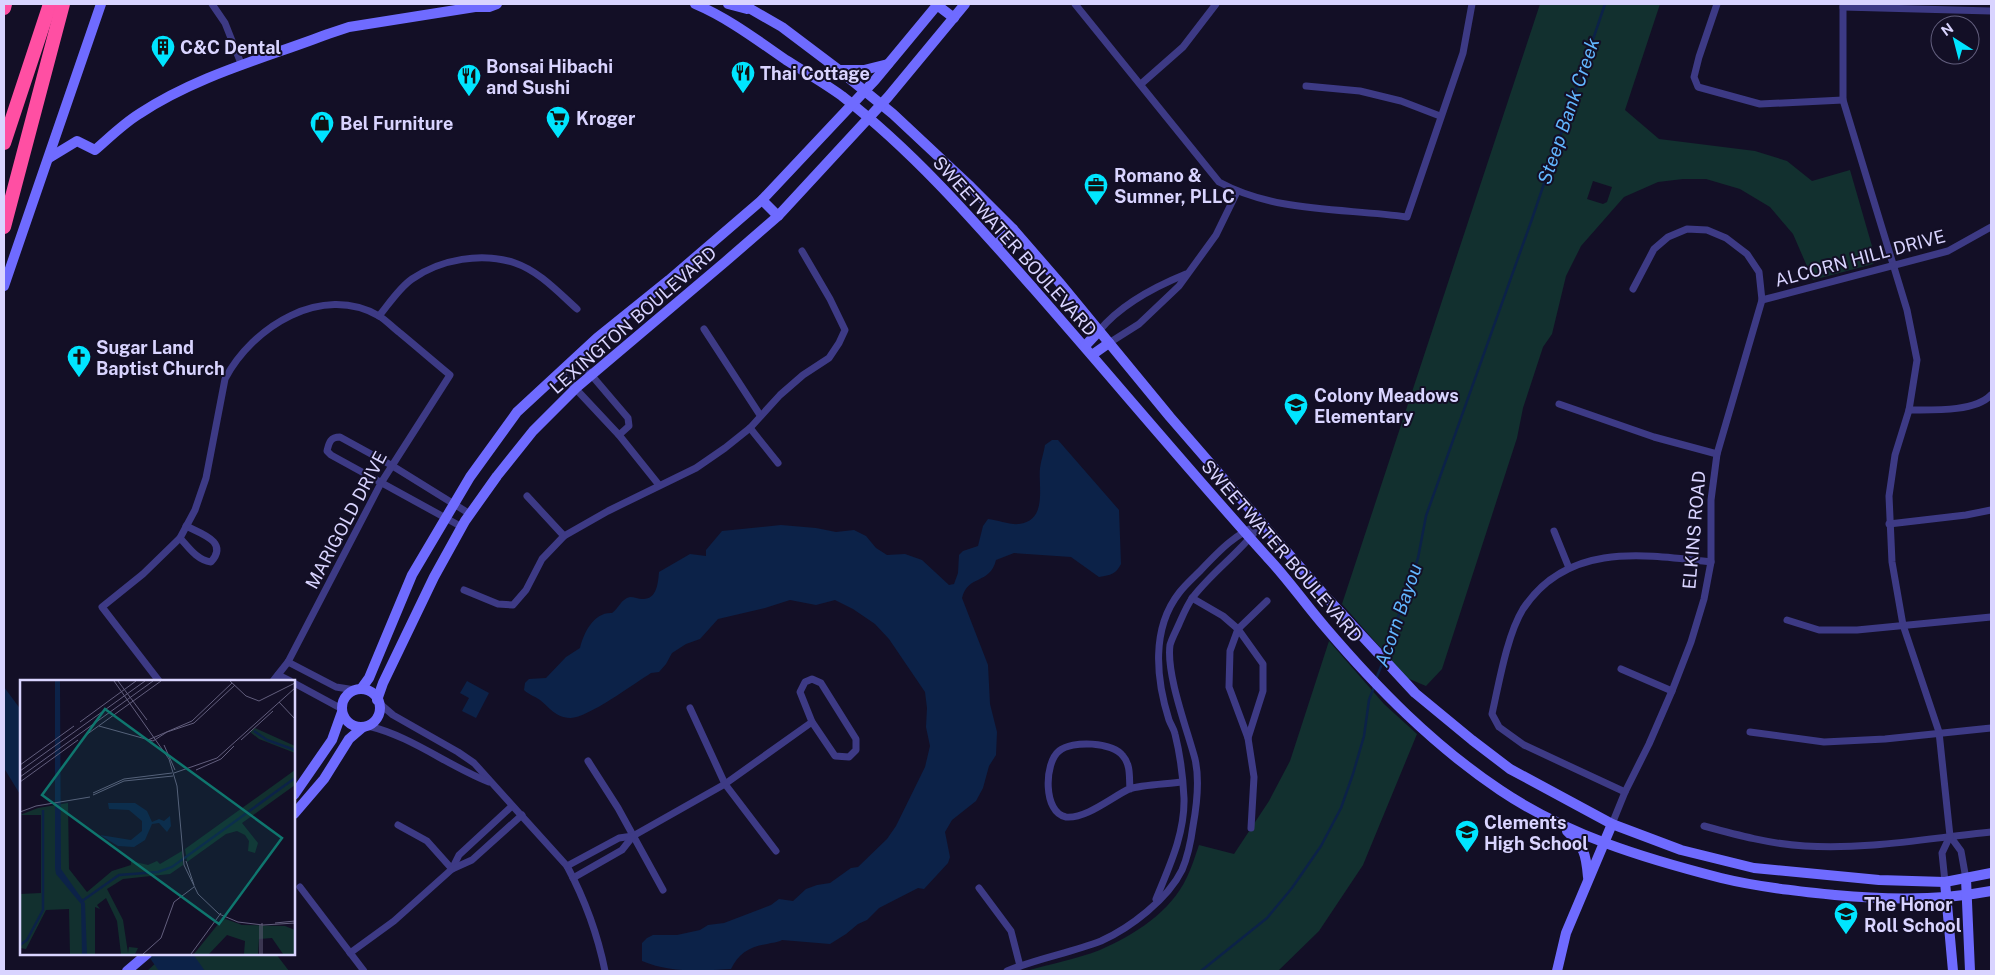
<svg xmlns="http://www.w3.org/2000/svg" width="1995" height="975" viewBox="0 0 1995 975" font-family="'Public Sans',sans-serif">
<style>
.green{fill:#12302f;fill-rule:evenodd}
.water{fill:#0c2248}
.lines{fill:none;stroke-linecap:round;stroke-linejoin:round}
.stream{stroke:#0c2248;stroke-width:2.5}
.street{stroke:#3d3a85;stroke-width:7}
.secondary{stroke:#6f6bff;stroke-width:10}
.highway{stroke:#ff4fa3;stroke-width:14}
.labels{text-anchor:middle;dominant-baseline:central;stroke-width:4;stroke-linejoin:round;paint-order:stroke}
.poi-label{font-size:18px;font-weight:bold;fill:#d9d4ff;stroke:#130f26;text-anchor:start}
.street-label{font-size:18px;fill:#d9d4ff;stroke:#130f26}
.water-label{font-size:19px;font-style:italic;fill:#62b6ff;stroke:#130f26}
.inset-river{fill:none;stroke:#0c2248;stroke-width:2.5}
.inset-road{fill:none;stroke:#625e7d;stroke-width:1}
.view{fill:#0f766e;fill-opacity:0.15;stroke:#0f766e;stroke-width:2.5}
.inset-edge{fill:none;stroke:#d9d4ff;stroke-width:2.5}
</style>
<rect width="100%" height="100%" fill="#130f26"/>
<g class="green">
<path d="M1540,4H1660L1625,110L1659,139L1755,151L1787,161L1812,181L1850,170L1876,260L1873,264L1813,280L1793,234L1770,207L1740,189L1706,179H1683L1658,182L1624,197L1581,246L1566,276L1552,334L1543,347L1523,408L1517,438L1442,669L1426,686L1407,678L1342,604ZM1593,181L1612,187L1607,202L1603,204L1587,199Z"/>
<path d="M1329,641L1384,704L1417,734L1363,865L1319,931L1278,971H1026C1050,964 1077,959 1100,950C1134,935 1171,912 1187,877C1192,867 1195,856 1199,845L1234,854L1269,801L1290,761Z"/>
<path d="M166,954H276L289,971H147Z"/>
</g>
<g class="water">
<path d="M1052,440H1058L1119,510L1121,564C1116,574 1111,575 1099,577L1071,557L1014,553L996,560C990,585 968,574 962,598L988,665L990,704L997,732L996,755L989,766L983,788L976,801L952,820L945,832L950,857L948,863L924,889L918,888L879,908L867,920L858,924L846,934L830,944L782,940C777,943 773,942 767,944C749,947 739,953 731,969C700,971 671,973 642,961V943L647,938L653,935H677L700,930L708,925L724,923L771,905L779,899L793,901L806,889L817,885L830,883L851,868L858,867L887,839L896,826L925,767L930,746L926,727L927,708L925,692L889,639L875,624L853,609L835,600L816,605L790,600L765,608L718,619L700,639L686,644L672,653L666,664L659,672L651,673C635,683 586,719 570,718C555,717 550,708 540,700C535,696 529,695 524,690L525,683L529,679L546,678L566,657L580,648C584,632 594,612 612,613C619,608 621,599 630,597C634,597 639,599 642,599C657,600 658,583 659,572L690,554L706,556V550L722,531L781,525L816,528L836,532L854,530L866,536L876,548L887,555L905,554L922,560L949,585L954,584L958,573L959,555L963,551L978,546L983,526L988,519C998,520 1010,525 1019,524C1048,520 1038,487 1040,468C1041,460 1044,452 1045,445Z"/>
<path d="M467,681L489,693L476,718L462,711L469,698L460,693Z"/>
<path d="M4,687L21,710V796L4,768Z"/>
<path d="M147,954H193L205,971H159Z"/>
</g>
<g class="lines">
<g class="stream">
<path d="M1385,656L1418,558L1426,516L1532,219L1605,4"/>
<path d="M1376,679L1382,664"/>
<path d="M1201,971L1267,918L1292,888L1321,846L1341,808L1353,774L1364,736L1369,700L1374,687"/>
</g>
<g class="street">
<path d="M212,4L225,23L242,66"/>
<path d="M1075,4L1219,182C1276,213 1344,208 1407,217L1463,53L1472,4"/>
<path d="M1717,4L1699,57L1694,77L1698,87L1760,104L1843,100"/>
<path d="M1843,4V100L1907,310L1917,360L1909,410L1895,455L1889,496L1892,562L1903,625L1939,732L1950,836L1961,851L1966,879"/>
<path d="M1843,7L1991,11"/>
<path d="M1141,84L1183,47L1216,4"/>
<path d="M1306,86L1360,91L1401,101L1440,116"/>
<path d="M1762,300L1948,251L1991,227"/>
<path d="M379,316C389,304 399,288 412,279C441,259 482,252 515,263C539,271 559,293 577,309"/>
<path d="M704,329L760,415"/>
<path d="M1099,331C1121,304 1154,287 1186,274"/>
<path d="M1109,343L1139,324L1179,286L1216,235L1237,192"/>
<path d="M576,357L628,418L629,426L619,435"/>
<path d="M560,372L619,435L659,485"/>
<path d="M1559,404L1654,437L1717,454"/>
<path d="M1909,410C1932,410 1975,412 1991,395"/>
<path d="M750,428L778,463"/>
<path d="M527,496L564,536"/>
<path d="M1889,524L1966,515L1991,510"/>
<path d="M462,527L331,455L327,451C329,443 330,437 340,437L391,465L470,514"/>
<path d="M1554,531L1569,568"/>
<path d="M180,538C189,548 197,560 211,562C229,542 202,534 186,526"/>
<path d="M464,590L498,604L513,605L526,590L542,559L564,536L608,511L696,468L725,448L750,428L780,395L803,375L829,358L839,343L845,330L830,299L802,251"/>
<path d="M1192,598L1223,616L1238,629L1263,664V691L1248,738L1254,777L1251,828"/>
<path d="M1787,620L1819,630H1857L1991,617"/>
<path d="M288,662L336,687L355,690"/>
<path d="M1621,669L1672,691"/>
<path d="M278,675L290,681"/>
<path d="M812,679L821,683L856,739V750L849,757L835,756L812,722L800,692L805,682Z"/>
<path d="M159,681L102,607L143,574L180,538L195,510L206,478L225,379C252,327 322,283 379,316C386,320 393,328 400,333C417,347 433,361 450,375L381,483L288,662L273,681"/>
<path d="M294,683L342,709"/>
<path d="M379,703L393,715L458,752L474,763L567,866C584,898 598,936 605,971"/>
<path d="M690,708L725,784L776,851"/>
<path d="M368,726C411,736 448,766 489,782"/>
<path d="M1750,732L1824,742L1885,739L1991,728"/>
<path d="M1248,738L1229,687L1230,651L1238,629L1267,601"/>
<path d="M588,761L618,808L663,890"/>
<path d="M1130,789C1129,778 1131,765 1123,756C1113,742 1072,740 1059,751C1044,763 1043,813 1066,817C1086,819 1112,797 1129,789C1141,785 1168,784 1182,782"/>
<path d="M1625,792L1524,745L1499,727L1492,714C1499,683 1507,635 1523,609C1567,542 1643,554 1711,562"/>
<path d="M1612,824L1625,792L1649,744L1672,691L1691,642L1704,599L1711,562V500L1717,454L1762,300L1759,272L1747,254L1726,238L1707,230L1687,229L1668,237L1654,249L1633,289"/>
<path d="M398,825L427,841L452,869"/>
<path d="M1704,826C1737,835 1770,844 1805,846C1867,850 1930,838 1991,832"/>
<path d="M567,866L619,838L633,836"/>
<path d="M452,869L459,855L512,806"/>
<path d="M573,878L622,850L633,836L725,784L812,722"/>
<path d="M1945,882L1942,853L1950,836"/>
<path d="M300,887L364,971"/>
<path d="M979,888L1011,931L1020,966"/>
<path d="M1156,899C1169,867 1185,834 1184,798C1183,777 1180,754 1175,734C1174,729 1171,725 1169,720C1156,679 1151,629 1179,593C1185,585 1193,578 1200,571C1220,550 1235,534 1262,523"/>
<path d="M350,953L394,921L452,869L472,860L522,815"/>
<path d="M1007,971C1038,958 1070,953 1101,941C1130,928 1168,899 1182,870C1188,856 1191,841 1193,826C1197,804 1200,780 1195,759C1187,729 1166,674 1170,645C1172,638 1176,631 1179,624C1183,615 1187,605 1193,597C1214,570 1242,551 1262,523"/>
</g>
<g class="secondary">
<path d="M695,4C728,18 757,40 786,60C805,72 824,83 842,96C914,152 974,221 1034,289C1112,378 1188,469 1267,557C1288,579 1305,604 1325,627C1377,688 1433,745 1500,790C1567,835 1643,858 1721,878C1758,887 1797,891 1835,895C1888,900 1939,901 1991,891"/>
<path d="M728,4L747,9"/>
<path d="M742,4L782,27L839,70L893,114L971,187L1013,229L1059,282L1170,417L1327,598L1415,693L1472,740L1510,769L1612,824L1681,850L1754,868L1879,880L1945,882L1991,873"/>
<path d="M937,5L954,18"/>
<path d="M839,70H864L888,64"/>
<path d="M49,158L77,141L95,150C109,138 123,124 139,114C196,76 265,58 328,34L349,27L475,7H489L497,4"/>
<path d="M762,200L778,216"/>
<path d="M996,245L1013,229"/>
<path d="M4,286L101,4"/>
<path d="M1085,346L1099,331"/>
<path d="M1092,355L1109,343"/>
<path d="M361,689L369,678L412,575L470,477L517,412L597,338L669,280L762,200L875,80L938,4"/>
<circle cx="361" cy="708" r="19"/>
<path d="M377,700L383,683L434,577L465,521L497,476L533,431L576,388L725,262L778,216L888,97L965,4"/>
<path d="M294,795L332,740L342,712"/>
<path d="M294,814L324,779L349,739L363,727"/>
<path d="M1567,831C1584,847 1586,853 1588,877"/>
<path d="M1966,879L1970,971"/>
<path d="M1945,882L1953,971"/>
<path d="M127,971L147,954"/>
<path d="M1557,971L1566,933L1612,824"/>
</g>
<g class="highway">
<path d="M4,8L5,4"/>
<path d="M4,143L50,4"/>
<path d="M4,227L63,4"/>
</g>
</g>
<defs>
<symbol id="building-pin" viewBox="-11 -11 22 30"><path d="M0 17L-7.5 6A9.5 9.5 0 1 1 7.5 6Z" fill="#00e5ff" stroke="#130f26"/><path d="M-4-6H4V6H1V3H-1V6H-4ZM-2.5-4.3h1.7v1.8h-1.7ZM.8-4.3h1.7v1.8H.8ZM-2.5-1h1.7V.8h-1.7ZM.8-1h1.7V.8H.8Z" fill="#111"/></symbol>
<symbol id="restaurant-pin" viewBox="-11 -11 22 30"><path d="M0 17L-7.5 6A9.5 9.5 0 1 1 7.5 6Z" fill="#00e5ff" stroke="#130f26"/><path d="M-5-6h1v4h1v-4h1v4h1v-4h1v5L-1.5 .5V6h-2V.5L-5-1ZM5-6V6H3V1.5H1.5Q1.5-4 5-6Z" fill="#111"/></symbol>
<symbol id="supermarket-pin" viewBox="-11 -11 22 30"><path d="M0 17L-7.5 6A9.5 9.5 0 1 1 7.5 6Z" fill="#00e5ff" stroke="#130f26"/><path d="M-6-5.5h2.5l.6 2H6L4.5 2H-2.5L-4.4-4H-6ZM-1.5 3.2a1.3 1.3 0 1 0 .1 0ZM3 3.2a1.3 1.3 0 1 0 .1 0Z" fill="#111"/></symbol>
<symbol id="shop-pin" viewBox="-11 -11 22 30"><path d="M0 17L-7.5 6A9.5 9.5 0 1 1 7.5 6Z" fill="#00e5ff" stroke="#130f26"/><path d="M-5-2.5h2.3a2.7 3.5 0 0 1 5.4 0H5L5.5 6h-11ZM-1.5-2.5h3a1.5 2.3 0 0 0-3 0Z" fill="#111"/></symbol>
<symbol id="office-pin" viewBox="-11 -11 22 30"><path d="M0 17L-7.5 6A9.5 9.5 0 1 1 7.5 6Z" fill="#00e5ff" stroke="#130f26"/><path d="M-6-3h4V-5.5h4V-3h4V5H-6ZM-1-4.5V-3h2v-1.5ZM-6 0V1H6V0Z" fill="#111"/></symbol>
<symbol id="church-pin" viewBox="-11 -11 22 30"><path d="M0 17L-7.5 6A9.5 9.5 0 1 1 7.5 6Z" fill="#00e5ff" stroke="#130f26"/><path d="M-1.2-6h2.4v3.5h3.3v2.4h-3.3V6h-2.4V-.1h-3.3v-2.4h3.3Z" fill="#111"/></symbol>
<symbol id="school-pin" viewBox="-11 -11 22 30"><path d="M0 17L-7.5 6A9.5 9.5 0 1 1 7.5 6Z" fill="#00e5ff" stroke="#130f26"/><path d="M0-5L7-2L0 1L-7-2ZM-4 1L0 2.5L4 1V4Q0 6-4 4Z" fill="#111"/></symbol>
</defs>
<g fill-rule="evenodd">
<use href="#building-pin" x="149" y="33" width="28" height="38"/>
<use href="#restaurant-pin" x="729" y="59" width="28" height="38"/>
<use href="#restaurant-pin" x="455" y="62" width="28" height="38"/>
<use href="#supermarket-pin" x="544" y="104" width="28" height="38"/>
<use href="#shop-pin" x="308" y="109" width="28" height="38"/>
<use href="#office-pin" x="1082" y="171" width="28" height="38"/>
<use href="#church-pin" x="65" y="343" width="28" height="38"/>
<use href="#school-pin" x="1282" y="391" width="28" height="38"/>
<use href="#school-pin" x="1453" y="818" width="28" height="38"/>
<use href="#school-pin" x="1832" y="900" width="28" height="38"/>
</g>
<g class="labels">
<g class="poi-label">
<text x="180" y="47">C&amp;C Dental</text>
<text x="486" y="66">Bonsai Hibachi<tspan x="486" dy="21">and Sushi</tspan></text>
<text x="760" y="73">Thai Cottage</text>
<text x="576" y="118">Kroger</text>
<text x="340" y="123">Bel Furniture</text>
<text x="1114" y="175">Romano &amp;<tspan x="1114" dy="21">Sumner, PLLC</tspan></text>
<text x="96" y="347">Sugar Land<tspan x="96" dy="21">Baptist Church</tspan></text>
<text x="1314" y="395">Colony Meadows<tspan x="1314" dy="21">Elementary</tspan></text>
<text x="1484" y="822">Clements<tspan x="1484" dy="21">High School</tspan></text>
<text x="1864" y="904">The Honor<tspan x="1864" dy="21">Roll School</tspan></text>
</g>
<g class="street-label">
<text transform="translate(1015 246) rotate(48)">SWEETWATER BOULEVARD</text>
<text transform="translate(1860 258) rotate(-15)">ALCORN HILL DRIVE</text>
<text transform="translate(633 320) rotate(-41)">LEXINGTON BOULEVARD</text>
<text transform="translate(346 520) rotate(-62)">MARIGOLD DRIVE</text>
<text transform="translate(1694 530) rotate(-85)">ELKINS ROAD</text>
<text transform="translate(1282 551) rotate(49)">SWEETWATER BOULEVARD</text>
</g>
<g class="water-label">
<text transform="translate(1568 111) rotate(-71)">Steep Bank Creek</text>
<text transform="translate(1398 615) rotate(-71)">Acorn Bayou</text>
</g>
</g>
<g transform="translate(20 680)">
<rect width="275" height="275" fill="#130f26"/>
<path d="M235,48L275,66V73L239,59L230,52ZM275,90V105L222,143L238,163L235,173L228,171L229,161L225,155L217,151L206,154L167,182L165,169ZM48,123L49,189L67,212L92,191L111,185V181L128,185L137,181L140,184L162,171L163,185L150,194L103,199L87,209L103,240L108,273L109,267L118,268L115,274H101L97,241L86,218L77,225L80,229L75,227V274H50L49,229L26,230L6,269L0,268V214L21,213V135H0L18,128ZM203,238L222,245L265,246L275,250V274H263L252,258L239,259L238,274H224L225,261L207,255L189,274H174Z" fill="#12302f"/>
<path d="M35,1H40L41,189L65,223L67,274H62L61,224L36,194L35,188ZM88,123H115L127,131L132,142L139,139L144,141L150,136L151,146L147,152L139,143L132,144L125,160L114,167L98,166L80,155L111,160L122,151V141L109,130L89,129Z" fill="#0c2248"/>
<path class="inset-river" d="M234,51L247,60L275,70M62,221L99,195L138,192L152,187L275,98M0,265L7,260L23,230V130"/>
<path class="inset-road" d="M94,1L149,79L157,106L164,185L178,214L199,234L218,242L243,245L275,243M98,1L127,40M210,1L226,16L239,21L275,3M259,22L275,39M60,42L116,1M79,46L133,61L147,52L174,43L215,5M66,55L141,1M128,60L172,41L212,3M221,60L253,31M144,65L155,90M0,85L54,46M176,90L201,79L214,66M0,91L125,1M154,93L197,78L275,8M0,97L133,1M0,102L58,60M73,113L104,99L152,93M73,115L104,101L153,96M0,132L16,126L70,117M166,181L174,205M255,243L275,241M123,274L141,258L154,222L174,207M171,274L201,233M240,274V245M242,274V243"/>
<path class="view" d="M85,29L262,158L199,244L22,115Z"/>
<rect width="275" height="275" class="inset-edge"/>
</g>
<rect width="1995" height="975" fill="none" stroke="#d9d4ff" stroke-width="10"/>
<g transform="translate(1955 40) rotate(324)"><circle r="24" fill="#130f26" stroke="#625e7d"/>
<path d="M0-4L9 19L0 12L-9 19Z" fill="#00e5ff"/>
<text y="-8" font-size="14" font-weight="bold" text-anchor="middle" fill="#d9d4ff">N</text>
</g>
</svg>
